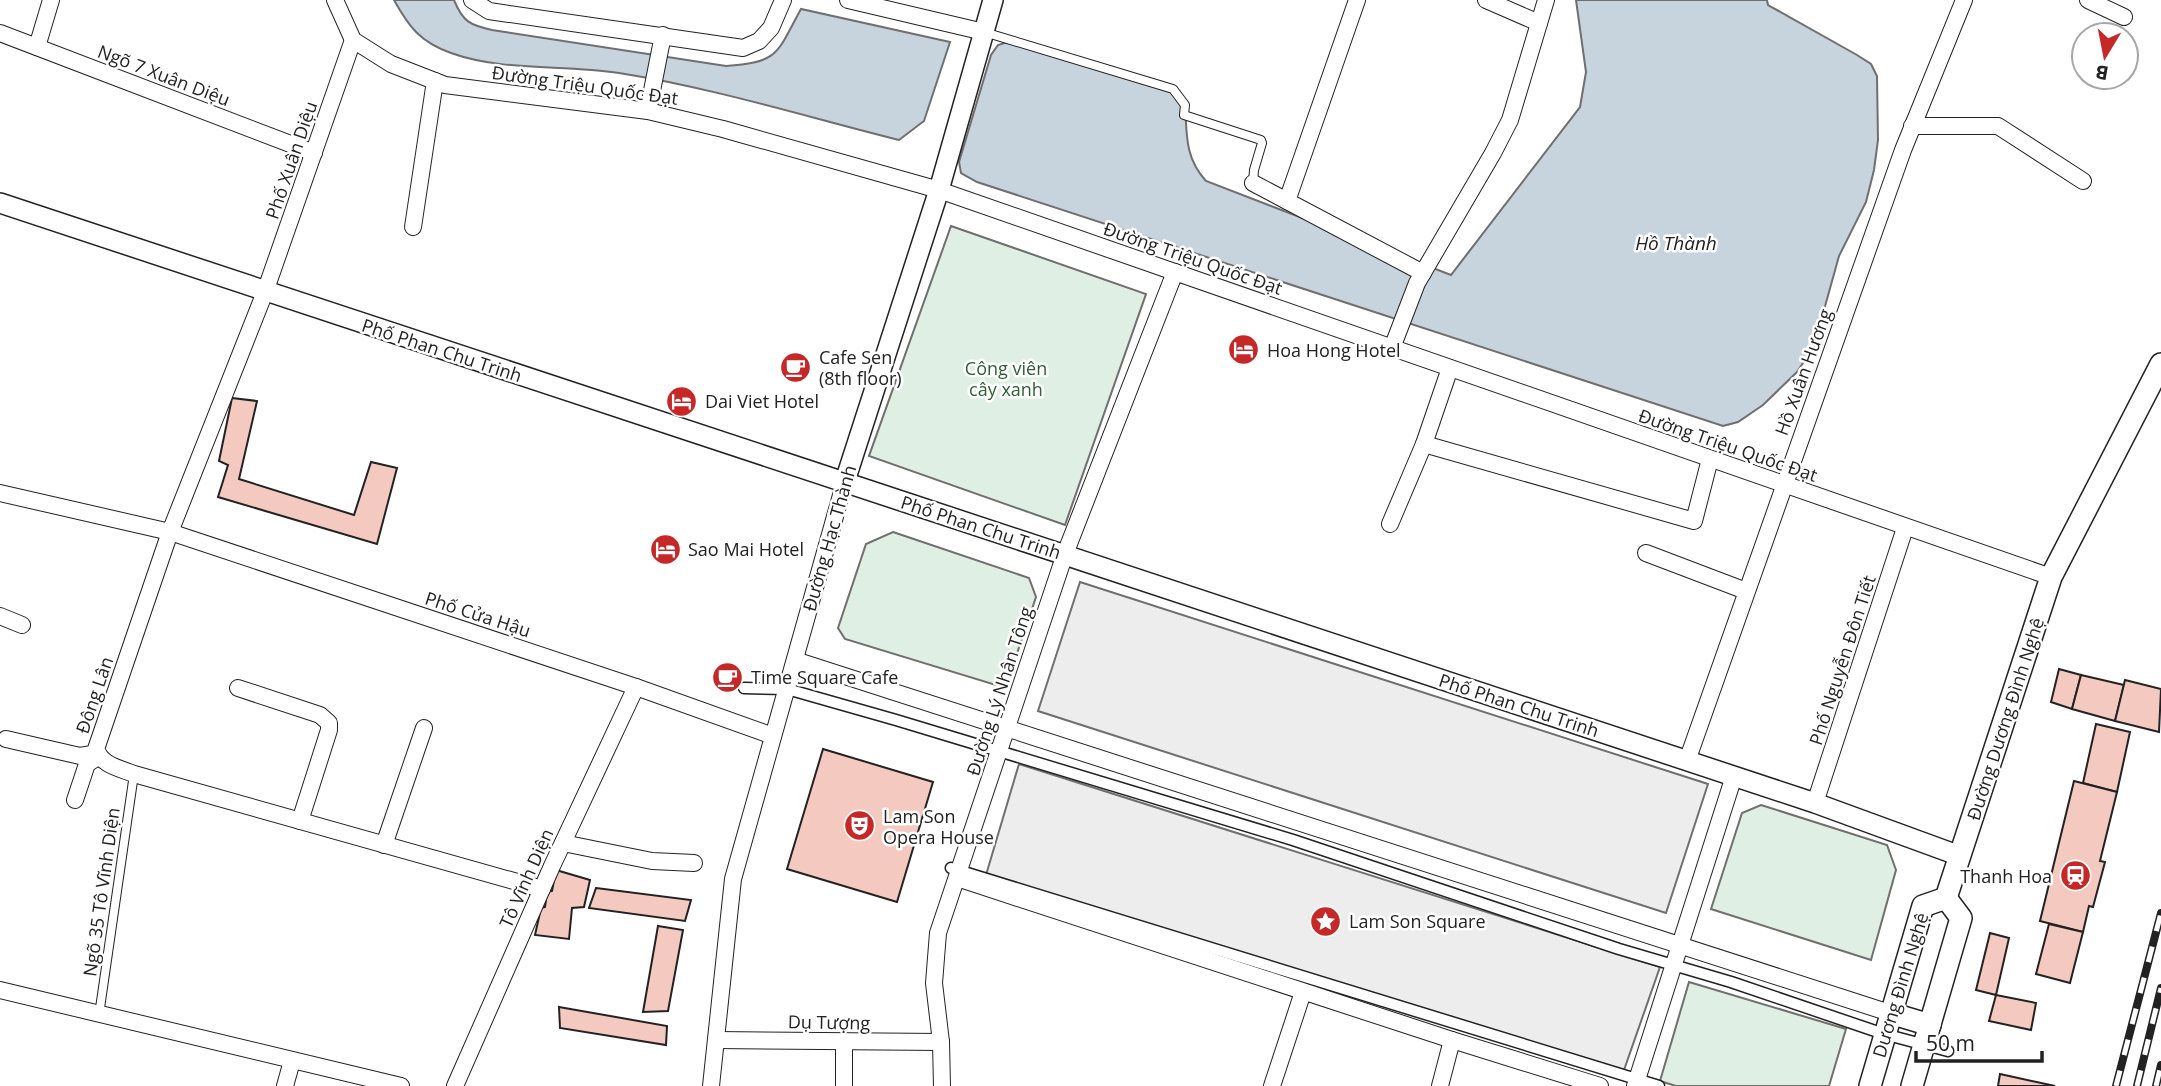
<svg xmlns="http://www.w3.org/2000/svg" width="2161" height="1086" viewBox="0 0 2161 1086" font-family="'Open Sans',sans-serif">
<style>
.green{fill:#e0efe3;stroke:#6f6f6f;stroke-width:2}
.parking{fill:#ededed;stroke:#6f6f6f;stroke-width:2}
.water{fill:#c7d3dd;stroke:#6f6f6f;stroke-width:2}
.building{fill:#f3c9c0;stroke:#222;stroke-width:2}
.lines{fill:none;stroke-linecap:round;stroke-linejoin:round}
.service-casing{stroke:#222;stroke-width:10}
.pedestrian-casing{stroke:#222;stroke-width:13}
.minor-casing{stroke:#222;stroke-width:18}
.tertiary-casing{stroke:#222;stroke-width:22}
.secondary-casing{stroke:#222;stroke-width:24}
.service{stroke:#fff;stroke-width:8}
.pedestrian{stroke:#fff;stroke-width:10}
.minor{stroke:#fff;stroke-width:16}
.tertiary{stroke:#fff;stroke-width:19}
.secondary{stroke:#fff;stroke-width:21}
.rail-casing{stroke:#222;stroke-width:8}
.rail{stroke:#fff;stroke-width:5;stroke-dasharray:16;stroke-linecap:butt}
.labels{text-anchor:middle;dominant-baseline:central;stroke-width:5;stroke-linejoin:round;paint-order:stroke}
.street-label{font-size:18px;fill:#222;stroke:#fff}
.poi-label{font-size:18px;fill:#222;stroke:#fff;text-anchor:start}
.park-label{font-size:18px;fill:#2f5e38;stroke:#fff}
.water-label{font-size:19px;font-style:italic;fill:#222;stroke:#fff}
</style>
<rect width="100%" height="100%" fill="#fff"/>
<g class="green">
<path d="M951,226L1146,294L1065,525L869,456Z"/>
<path d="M893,532L1029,578L1036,597L1008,680L999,686L845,639L838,628L866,544Z"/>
<path d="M1761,805L1887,845L1896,870L1871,960L1711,909L1742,813Z"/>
<path d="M1689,982L1846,1029L1829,1086H1676L1660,1081Z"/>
</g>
<g class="parking">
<path d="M1080,582L1708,784L1666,913L1038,711Z"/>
<path d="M1019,764L1660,967L1624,1070L986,875Z"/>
</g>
<g class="water">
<path d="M394,0H454C463,22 470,25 492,30L726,66C780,62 776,54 801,9L950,42L924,121L899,140C807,117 714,88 619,73C564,64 504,72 451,53C420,42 409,27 394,0Z"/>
<path d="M1576,0H1767L1768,5L1857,55L1871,64L1877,76L1878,140L1874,170L1866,202L1839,256L1814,346L1797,372L1763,405L1738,422L1723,426L977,182L961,173L959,162L991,55L998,45L1011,41L1169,91L1185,103C1187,133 1184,157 1206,181L1451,275L1580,107L1586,72Z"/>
</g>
<g class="building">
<path d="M232,398L257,401L239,479L354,515L371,462L397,468L377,544L218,497L228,465L219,461Z"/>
<path d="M2059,669L2081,675L2072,709L2051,702Z"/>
<path d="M2081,675L2124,685L2115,721L2072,709Z"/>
<path d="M2125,680L2161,689L2159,732L2115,721Z"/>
<path d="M2096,724L2130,732L2117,792L2083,783Z"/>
<path d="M823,749L933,782L897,902L787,869Z"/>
<path d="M2074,781L2117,792L2100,861L2105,862L2093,907L2089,906L2083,932L2040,921Z"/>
<path d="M556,870L590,880L584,907L572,908L569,939L535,935L541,908L545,907L547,892L552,891Z"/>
<path d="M596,888L691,900L685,921L589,908Z"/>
<path d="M2049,924L2083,932L2070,983L2036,974Z"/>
<path d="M658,926L683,930L668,1011L643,1012Z"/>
<path d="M1990,933L2009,938L1996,995L1976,990Z"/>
<path d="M1996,995L2036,1003L2031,1030L1989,1021Z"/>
<path d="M559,1007L667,1026L666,1045L560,1028Z"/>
<path d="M2000,1074L2055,1086H1998Z"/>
</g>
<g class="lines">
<defs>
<g id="service">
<path d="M984,32L1173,89L1185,105L1184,115L1261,140L1262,143L1254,170L1253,183"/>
<path d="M99,1015L134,774"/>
</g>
<g id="pedestrian">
<path d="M744,688L787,689L896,720L1293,840L1619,949L1731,982L1884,1034L1948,1051"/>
<path d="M951,868L1659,1086"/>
</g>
<g id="minor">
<path d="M335,0L353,40L391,64L445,85L648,111L723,129L939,190L2051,577"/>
<path d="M472,0L489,11L743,48L759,41L771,28L783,0"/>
<path d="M848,0L984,32"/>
<path d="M1486,0L1539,23"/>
<path d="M2088,0L2124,17"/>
<path d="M0,33L314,153"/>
<path d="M353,40L265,292L170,532L96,749C101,765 119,768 134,774L542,889"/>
<path d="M37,47L51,0"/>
<path d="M648,111L663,35"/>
<path d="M1912,126H1998L2083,181"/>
<path d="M1253,183L1423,273"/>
<path d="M1287,201L1357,0"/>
<path d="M413,227L435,81"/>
<path d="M1392,348L1417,283L1493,153L1510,120L1546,0"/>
<path d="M1424,444L1694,521L1710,459"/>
<path d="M0,493L170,532L636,687L773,736"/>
<path d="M1390,524L1424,444L1450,368"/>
<path d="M1646,553L1746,591"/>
<path d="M0,616L22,625"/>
<path d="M795,660L1890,1013"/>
<path d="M238,688L320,715L329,723V730L300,821"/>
<path d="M6,739L80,756L98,753"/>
<path d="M1687,761L1903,150L1964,0"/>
<path d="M75,800L87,764L99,756"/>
<path d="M1815,803L1905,528"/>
<path d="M563,843L652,861L694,863"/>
<path d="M384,845L424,728"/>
<path d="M957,878L1452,1040L1600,1086"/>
<path d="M0,990L401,1086"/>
<path d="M716,1040L941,1042"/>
<path d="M285,1086L292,1061"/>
<path d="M455,1086L552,866L636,687"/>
<path d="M711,1086L733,879L845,481"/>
<path d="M844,1086V1041"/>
<path d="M942,1086L941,1042L934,983L938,933L1065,554L1175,272"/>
<path d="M1272,1086L1303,992"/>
<path d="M1440,1086L1452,1040"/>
<path d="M1635,1086L1734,776"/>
</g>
<g id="tertiary">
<path d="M0,203L1815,803L1960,856"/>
<path d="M845,481L939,190L993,0"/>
</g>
<g id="secondary">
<path d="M1946,898L2051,577L2161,364"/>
<path d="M1890,1013L1930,1025"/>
<path d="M1870,1086L1923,906L1946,898"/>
<path d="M1912,1086L1961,918L1946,898"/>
</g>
</defs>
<use href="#service" class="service-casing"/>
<use href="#pedestrian" class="pedestrian-casing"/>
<use href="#minor" class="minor-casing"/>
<use href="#tertiary" class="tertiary-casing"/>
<use href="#secondary" class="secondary-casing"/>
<use href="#service" class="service"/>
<use href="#pedestrian" class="pedestrian"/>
<use href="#minor" class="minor"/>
<use href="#tertiary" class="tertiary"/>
<use href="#secondary" class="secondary"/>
<defs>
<g id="rail">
<path d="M2116,1086L2161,913"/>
<path d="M2137,1086L2161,988"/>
<path d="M2156,1086L2161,1065"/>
</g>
</defs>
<use href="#rail" class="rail-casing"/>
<use href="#rail" class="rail"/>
</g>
<defs>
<symbol id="hotel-disc" viewBox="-11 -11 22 22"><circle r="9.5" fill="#c62828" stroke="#fff"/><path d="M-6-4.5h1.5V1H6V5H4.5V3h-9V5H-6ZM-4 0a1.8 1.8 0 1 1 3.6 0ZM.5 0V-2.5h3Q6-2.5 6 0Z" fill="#fff"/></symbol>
<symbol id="cafe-disc" viewBox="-11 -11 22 22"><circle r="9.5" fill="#c62828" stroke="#fff"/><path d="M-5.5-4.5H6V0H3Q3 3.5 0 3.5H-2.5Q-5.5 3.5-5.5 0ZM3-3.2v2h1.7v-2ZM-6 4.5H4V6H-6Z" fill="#fff"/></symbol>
<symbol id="theatre-disc" viewBox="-11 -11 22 22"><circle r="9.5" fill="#c62828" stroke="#fff"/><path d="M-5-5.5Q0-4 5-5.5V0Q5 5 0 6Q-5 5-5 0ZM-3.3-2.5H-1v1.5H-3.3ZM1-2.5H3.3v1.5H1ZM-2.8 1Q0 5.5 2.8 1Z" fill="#fff"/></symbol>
<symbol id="station-disc" viewBox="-11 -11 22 22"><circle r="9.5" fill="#c62828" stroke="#fff"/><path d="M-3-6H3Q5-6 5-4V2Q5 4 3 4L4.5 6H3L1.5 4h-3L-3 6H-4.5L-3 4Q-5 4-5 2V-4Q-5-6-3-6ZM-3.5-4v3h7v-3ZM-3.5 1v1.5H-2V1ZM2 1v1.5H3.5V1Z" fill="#fff"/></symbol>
<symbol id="sight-disc" viewBox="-11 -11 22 22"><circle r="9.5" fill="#c62828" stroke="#fff"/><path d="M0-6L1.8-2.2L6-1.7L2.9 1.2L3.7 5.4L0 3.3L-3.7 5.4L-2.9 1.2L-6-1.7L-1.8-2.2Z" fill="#fff"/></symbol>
</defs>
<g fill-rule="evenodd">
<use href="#hotel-disc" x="1226" y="332" width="35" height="35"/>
<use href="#cafe-disc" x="778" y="350" width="35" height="35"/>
<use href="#hotel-disc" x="664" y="384" width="35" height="35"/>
<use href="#hotel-disc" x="648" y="532" width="35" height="35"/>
<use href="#cafe-disc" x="710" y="660" width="35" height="35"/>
<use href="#theatre-disc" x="842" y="808" width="35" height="35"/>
<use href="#station-disc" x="2058" y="858" width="35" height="35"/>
<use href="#sight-disc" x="1308" y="904" width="35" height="35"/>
</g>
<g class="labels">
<g class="street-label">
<text transform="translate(164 75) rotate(21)">Ngõ 7 Xuân Diệu</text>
<text transform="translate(585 85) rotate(8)">Đường Triệu Quốc Đạt</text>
<text transform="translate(291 160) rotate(-71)">Phố Xuân Diệu</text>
<text transform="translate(1193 258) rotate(19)">Đường Triệu Quốc Đạt</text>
<text transform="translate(442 350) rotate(18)">Phố Phan Chu Trinh</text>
<text transform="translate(1803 372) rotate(-70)">Hồ Xuân Hương</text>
<text transform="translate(1728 445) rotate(19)">Đường Triệu Quốc Đạt</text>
<text transform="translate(981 527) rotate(18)">Phố Phan Chu Trinh</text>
<text transform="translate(829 538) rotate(-74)">Đường Hạc Thành</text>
<text transform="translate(478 614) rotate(18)">Phố Cửa Hậu</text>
<text transform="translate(1842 660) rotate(-72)">Phố Nguyễn Đôn Tiết</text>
<text transform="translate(999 691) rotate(-72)">Đường Lý Nhân Tông</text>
<text transform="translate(94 695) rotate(-71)">Đông Lân</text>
<text transform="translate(1519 705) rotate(18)">Phố Phan Chu Trinh</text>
<text transform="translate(2005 719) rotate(-72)">Đường Dương Đình Nghệ</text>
<text transform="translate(526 878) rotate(-66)">Tô Vĩnh Diện</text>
<text transform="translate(101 892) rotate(-82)">Ngõ 35 Tô Vĩnh Diện</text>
<text transform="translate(1900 985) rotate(-73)">Dương Đình Nghệ</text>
<text transform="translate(829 1022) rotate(1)">Dụ Tượng</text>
</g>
<g class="poi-label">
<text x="1267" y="350">Hoa Hong Hotel</text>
<text x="819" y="357">Cafe Sen<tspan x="819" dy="21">(8th floor)</tspan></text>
<text x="705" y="401">Dai Viet Hotel</text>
<text x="688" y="549">Sao Mai Hotel</text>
<text x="751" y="677">Time Square Cafe</text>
<text x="883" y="816">Lam Son<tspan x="883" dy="21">Opera House</tspan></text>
<text x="2052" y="876" text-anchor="end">Thanh Hoa</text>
<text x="1349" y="921">Lam Son Square</text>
</g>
<g class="park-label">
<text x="1006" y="368">Công viên<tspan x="1006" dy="21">cây xanh</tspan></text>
</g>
<g class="water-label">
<text x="1676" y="243">Hồ Thành</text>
</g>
</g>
<g transform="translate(2105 56) rotate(190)"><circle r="33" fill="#ffffff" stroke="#a7a7a7" stroke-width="2"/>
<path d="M0-5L12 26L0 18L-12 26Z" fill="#c62828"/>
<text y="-10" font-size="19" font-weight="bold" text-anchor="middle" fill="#222222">B</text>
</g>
<path d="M1916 1051v10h126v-10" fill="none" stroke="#222222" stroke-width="3.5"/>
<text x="1926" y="1051" font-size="21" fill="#222222" stroke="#ffffff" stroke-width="5" paint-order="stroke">50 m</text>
</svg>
